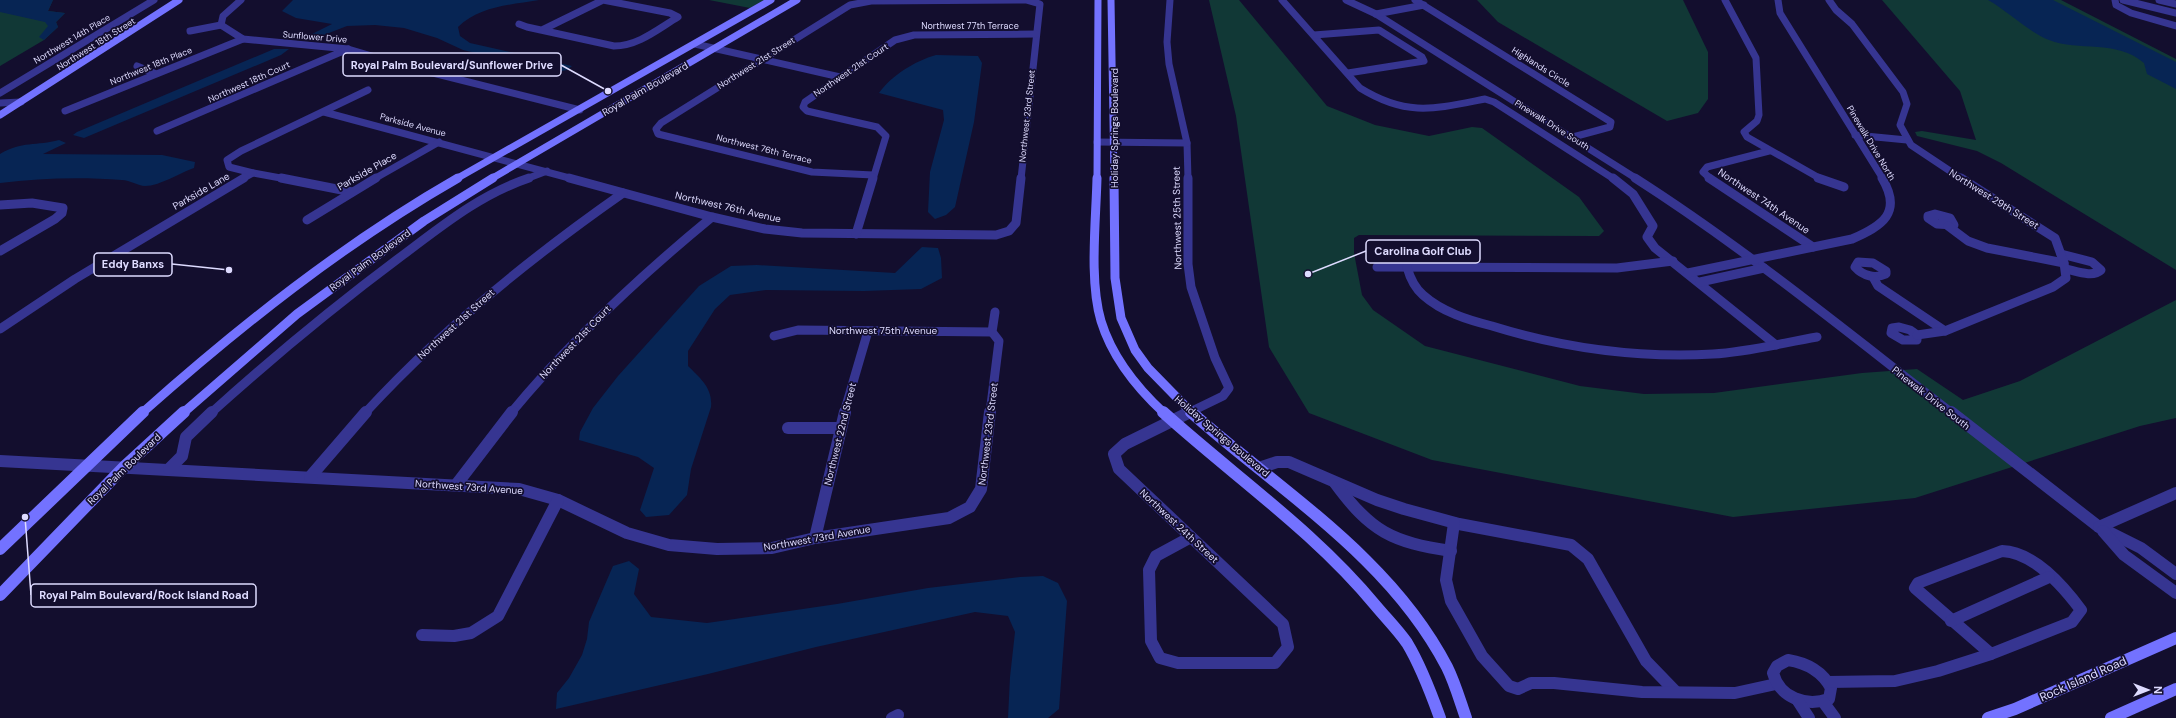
<svg xmlns="http://www.w3.org/2000/svg" width="2176" height="718" viewBox="0 0 2176 718" font-family="'DM Sans',sans-serif">
<style>
.green{fill:#113836}
.water{fill:#072554}
.lines{fill:none;stroke-linecap:round;stroke-linejoin:round}
.street-far2{stroke:#363591;stroke-width:7}
.street-far1{stroke:#363591;stroke-width:9}
.street{stroke:#363591;stroke-width:12}
.secondary-far2{stroke:#7372ff;stroke-width:7}
.secondary-far1{stroke:#7372ff;stroke-width:9}
.secondary{stroke:#7372ff;stroke-width:12}
.labels{text-anchor:middle;dominant-baseline:central;stroke-width:3.5;stroke-linejoin:round;paint-order:stroke}
.far-street-label{font-size:9px;fill:#dedbff;stroke:#130e2e}
.street-label{font-size:10px;fill:#dedbff;stroke:#130e2e}
.near-street-label{font-size:12px;fill:#dedbff;stroke:#130e2e}
.leader{fill:none;stroke:#dedbff;stroke-width:1.5}
.callout-dot{fill:#dedbff;stroke:#130e2e;stroke-width:1.5}
.callout{fill:#130e2e;stroke:#dedbff;stroke-width:1.5}
.callout-label{font-size:11px;text-anchor:middle;font-weight:bold;fill:#dedbff}
</style>
<rect width="100%" height="100%" fill="#130e2e"/>
<g class="green">
<path d="M0,0H53L48,11L65,13L56,22L58,27L44,40L0,66Z"/>
<path d="M709,0H764L750,8Z"/>
<path d="M1209,0H1239L1327,106L1375,125L1429,136L1472,127L1482,128L1579,197L1604,231L1599,236L1359,235L1354,238V253L1362,295L1373,310L1425,346L1580,386L1644,394L1714,393L1862,373L1917,369L1963,400L2020,381L2176,300V418L2140,426L1915,498L1733,517L1432,460L1309,413L1269,347L1236,116Z"/>
<path d="M1477,0H1683L1708,52V99L1698,113L1667,121L1498,22Z"/>
<path d="M1882,0H2061L2176,59V270L2001,163L1977,151L1917,136L1915,132L1922,131L1976,140L1960,91Z"/>
</g>
<g class="water">
<path d="M0,0H53L48,11L65,13L56,22L58,27L44,40L39,37L48,26L45,22L0,12Z"/>
<path d="M293,0H539C510,5 480,6 458,27L460,36L470,43L572,66L567,70L557,72L463,50L437,38L404,28L375,25L347,26L316,38L309,39L306,37L332,24L296,18L282,11Z"/>
<path d="M1988,0H2053L2176,62V89L2147,74L2144,63C2116,39 2079,52 2049,40C2027,31 2009,12 1988,0Z"/>
<path d="M274,49H289L281,55L84,138L73,135L77,132Z"/>
<path d="M936,55L978,56L982,63L974,122L955,207L946,215L935,219L928,212L930,172L944,120L943,110L879,93C892,75 915,61 936,55Z"/>
<path d="M59,140L66,143L43,154L162,155L195,162L194,168C179,173 160,186 145,186C138,186 130,180 122,180C82,177 40,178 0,183V154C21,141 37,146 59,140Z"/>
<path d="M922,247L938,248L941,258L942,278L921,289L864,291L766,290L730,295L715,309L688,351V366C700,378 713,388 711,407L691,469L687,495L669,515L646,517L640,510L654,468L638,457L579,440L580,432L593,408L618,376L699,286L731,266L757,265L895,273Z"/>
<path d="M629,561L639,569L634,594L651,617L707,623L837,604L928,588L1020,577L1043,576L1058,583L1067,601L1059,709L1048,718H1008L1010,677L1015,632L1008,616L975,612L816,647L708,674L556,709L557,693L569,678L582,655L587,639L589,622L613,566Z"/>
</g>
<g class="lines">
<g class="street-far2">
<path d="M241,0L223,16L221,25L243,39L348,49L409,67L580,110"/>
<path d="M1170,0L1167,42L1169,64L1187,143L1188,179"/>
<path d="M1282,0L1360,88C1407,117 1434,109 1485,99L1494,102L1614,179"/>
<path d="M1346,0L1376,14L1637,179"/>
<path d="M1415,0L1611,122L1610,127L1573,137"/>
<path d="M1725,0L1756,58L1759,115L1757,121L1744,132L1747,137L1821,179"/>
<path d="M1778,0L1780,13L1883,179"/>
<path d="M1829,0L1836,10L1852,24L1903,92L1907,104L1900,125L1911,145L1962,179"/>
<path d="M2115,0L2116,5L2131,13L2176,26"/>
<path d="M2123,0L2176,13"/>
<path d="M2159,0L2176,4"/>
<path d="M1376,14L1424,5"/>
<path d="M519,24L527,27L614,46C638,46 658,29 678,17L670,13L603,0L542,30"/>
<path d="M190,31L221,25"/>
<path d="M1314,35L1379,30L1422,57L1424,61L1348,73"/>
<path d="M695,44L840,77"/>
<path d="M137,66L154,73"/>
<path d="M0,93L154,0"/>
<path d="M0,103L21,102"/>
<path d="M65,111L243,39"/>
<path d="M324,112L573,179"/>
<path d="M157,131L348,49"/>
<path d="M1855,135L1907,140"/>
<path d="M1097,142L1187,143"/>
<path d="M253,173L286,179"/>
<path d="M873,175L812,172L658,134L656,129L661,123L850,5L871,1L1026,0L1040,4L1021,179"/>
<path d="M242,179L253,173L229,167L227,160L241,151L368,90"/>
<path d="M374,179L439,142"/>
<path d="M526,179L547,171"/>
<path d="M873,179L886,136L877,127L807,111L803,107L805,102L895,40L914,35L1036,34"/>
<path d="M1711,179L1703,172L1707,167L1769,151"/>
</g>
<g class="street-far1">
<path d="M281,178L352,192"/>
<path d="M569,178L712,217L765,229L802,233L996,235L1009,231L1016,223L1021,178"/>
<path d="M1188,178V264L1191,287L1215,358L1229,388L1223,396L1188,413"/>
<path d="M1613,178L1633,194L1653,226L1647,237L1655,248L1776,345"/>
<path d="M1635,178C1746,249 1848,333 1952,413"/>
<path d="M1709,178L1813,247"/>
<path d="M1818,178L1844,187"/>
<path d="M0,205L32,203L63,208L62,213L55,219L0,251"/>
<path d="M1935,214L1950,218L1954,225L1937,224L1928,218V216Z"/>
<path d="M307,220L376,178"/>
<path d="M1948,226L1968,241L1987,248L2064,263"/>
<path d="M856,234L873,178"/>
<path d="M2061,254L2092,262L2101,270C2093,278 2076,271 2066,269"/>
<path d="M1858,262L1873,263L1886,271V274C1875,279 1863,276 1855,267Z"/>
<path d="M1377,267L1617,268L1673,261"/>
<path d="M1407,267C1410,278 1415,288 1423,295C1442,312 1468,320 1492,326C1563,348 1638,358 1713,354C1748,352 1782,343 1817,337"/>
<path d="M1688,273L1852,239C1882,226 1903,213 1882,178"/>
<path d="M1873,277L1878,286L1945,331"/>
<path d="M1700,282L1764,268"/>
<path d="M1899,327L1910,330L1917,335V340H1903L1891,333L1892,328Z"/>
<path d="M0,329L75,279L244,178"/>
<path d="M1917,335L1945,331L2053,287L2066,278L2064,263L2055,238L1961,178"/>
<path d="M774,336L798,330L992,332"/>
<path d="M211,413C273,357 336,305 403,255C443,225 481,194 529,178"/>
<path d="M365,413C442,329 530,258 623,193"/>
<path d="M511,413C571,340 639,277 712,217"/>
<path d="M844,413L868,331"/>
<path d="M990,413L999,341L992,332L995,312"/>
</g>
<g class="street">
<path d="M1190,412L1125,444L1114,454L1119,469L1191,537"/>
<path d="M1951,412L2099,527L2141,548L2176,574"/>
<path d="M788,428H840"/>
<path d="M0,461L519,489L558,500L627,533L669,545L717,549L772,548L815,538L949,518L970,507L981,489L990,412"/>
<path d="M1259,468L1277,462H1289L1377,500L1404,509L1459,524L1571,545L1588,559L1646,661L1676,692"/>
<path d="M169,469L182,456L186,437L212,412"/>
<path d="M310,477L366,412"/>
<path d="M1335,483C1371,532 1392,542 1451,551"/>
<path d="M456,485L512,412"/>
<path d="M1454,523L1446,580L1451,601L1482,656L1509,686L1518,689L1531,683H1554L1642,692L1735,693L1776,684"/>
<path d="M2099,527L2176,493"/>
<path d="M2103,531L2124,555L2176,593"/>
<path d="M1191,537L1283,624L1288,647L1275,663H1178L1160,658L1151,641L1149,570L1156,556Z"/>
<path d="M815,538L845,412"/>
<path d="M2002,551C2034,552 2063,586 2081,610L2072,622L1991,654L1915,588L1918,583Z"/>
<path d="M1951,621L2049,577"/>
<path d="M422,635L454,636L471,633L498,616L558,500"/>
<path d="M1788,660C1807,663 1822,671 1831,688L1829,699C1806,707 1780,698 1773,673L1777,666Z"/>
<path d="M1828,682L1895,681L1938,671L1991,654"/>
<path d="M1798,701L1809,718"/>
<path d="M1824,703L1835,718"/>
<path d="M892,718L898,715"/>
</g>
<g class="secondary-far2">
<path d="M1111,0L1114,179"/>
<path d="M0,115L179,0"/>
<path d="M456,179L771,0"/>
<path d="M491,179L797,0"/>
<path d="M1097,179L1098,0"/>
</g>
<g class="secondary-far1">
<path d="M1097,178C1096,221 1089,281 1101,321C1112,357 1137,388 1164,413"/>
<path d="M1114,178L1115,278L1121,318L1135,350L1148,368L1192,413"/>
<path d="M142,413C240,326 343,244 458,178"/>
<path d="M183,413L297,314L424,221L493,178"/>
</g>
<g class="secondary">
<path d="M1163,412C1235,477 1314,531 1376,606C1386,618 1398,630 1407,643C1421,666 1431,693 1440,718"/>
<path d="M1191,412C1281,492 1390,557 1447,667C1455,683 1460,701 1466,718"/>
<path d="M0,549L143,412"/>
<path d="M0,595L124,467L184,412"/>
<path d="M1988,718L2015,709L2176,638"/>
<path d="M2111,718L2176,689"/>
</g>
</g>
<g class="labels">
<g class="far-street-label">
<text x="970" y="26">Northwest 77th Terrace</text>
<text transform="translate(315 37) rotate(5)">Sunflower Drive</text>
<text transform="translate(72 39) rotate(-31)">Northwest 14th Place</text>
<text transform="translate(96 44) rotate(-32)">Northwest 18th Street</text>
<text transform="translate(756 63) rotate(-32)">Northwest 21st Street</text>
<text transform="translate(151 66) rotate(-22)">Northwest 18th Place</text>
<text transform="translate(1541 67) rotate(32)">Highlands Circle</text>
<text transform="translate(851 70) rotate(-34)">Northwest 21st Court</text>
<text transform="translate(249 82) rotate(-24)">Northwest 18th Court</text>
<text transform="translate(1027 116) rotate(-84)">Northwest 23rd Street</text>
<text transform="translate(413 125) rotate(15)">Parkside Avenue</text>
<text transform="translate(1552 125) rotate(32)">Pinewalk Drive South</text>
<text transform="translate(1871 143) rotate(59)">Pinewalk Drive North</text>
<text transform="translate(764 149) rotate(14)">Northwest 76th Terrace</text>
</g>
<g class="street-label">
<text transform="translate(645 89) rotate(-30)">Royal Palm Boulevard</text>
<text transform="translate(1114 128) rotate(-90)">Holiday Springs Boulevard</text>
<text transform="translate(367 171) rotate(-30)">Parkside Place</text>
<text transform="translate(201 191) rotate(-30)">Parkside Lane</text>
<text transform="translate(1994 199) rotate(32)">Northwest 29th Street</text>
<text transform="translate(1764 201) rotate(34)">Northwest 74th Avenue</text>
<text transform="translate(728 207) rotate(13)">Northwest 76th Avenue</text>
<text transform="translate(1177 218) rotate(-91)">Northwest 25th Street</text>
<text transform="translate(370 260) rotate(-36)">Royal Palm Boulevard</text>
<text transform="translate(456 324) rotate(-42)">Northwest 21st Street</text>
<text x="883" y="330">Northwest 75th Avenue</text>
<text transform="translate(575 342) rotate(-46)">Northwest 21st Court</text>
<text transform="translate(1931 398) rotate(38)">Pinewalk Drive South</text>
<text transform="translate(840 434) rotate(-76)">Northwest 22nd Street</text>
<text transform="translate(988 434) rotate(-83)">Northwest 23rd Street</text>
<text transform="translate(1222 436) rotate(40)">Holiday Springs Boulevard</text>
<text transform="translate(124 469) rotate(-44)">Royal Palm Boulevard</text>
<text transform="translate(469 487) rotate(4)">Northwest 73rd Avenue</text>
<text transform="translate(1179 526) rotate(43)">Northwest 24th Street</text>
<text transform="translate(817 538) rotate(-10)">Northwest 73rd Avenue</text>
</g>
<g class="near-street-label">
<text transform="translate(2083 679) rotate(-24)">Rock Island Road</text>
</g>
</g>
<path class="leader" d="M608 91L561 65M1308 274L1366 251M229 270L172 264M25 517L31 595"/>
<g class="callout-dot">
<circle cx="608" cy="91" r="4"/>
<circle cx="1308" cy="274" r="4"/>
<circle cx="229" cy="270" r="4"/>
<circle cx="25" cy="517" r="4"/>
</g>
<g class="callout">
<rect x="343" y="53" width="218" height="23" rx="4"/>
<rect x="1366" y="240" width="114" height="23" rx="4"/>
<rect x="94" y="253" width="78" height="23" rx="4"/>
<rect x="31" y="584" width="225" height="23" rx="4"/>
</g>
<g class="callout-label">
<text x="452" y="69">Royal Palm Boulevard/Sunflower Drive</text>
<text x="1423" y="255">Carolina Golf Club</text>
<text x="133" y="268">Eddy Banxs</text>
<text x="144" y="599">Royal Palm Boulevard/Rock Island Road</text>
</g>
<g transform="translate(2148 690) rotate(90)" stroke="#130e2e" stroke-width="3" paint-order="stroke">
<path d="M0-3L7 15L0 10L-7 15Z" fill="#dedbff"/>
<text y="-6" font-size="11" font-weight="bold" text-anchor="middle" fill="#dedbff">N</text>
</g>
</svg>
